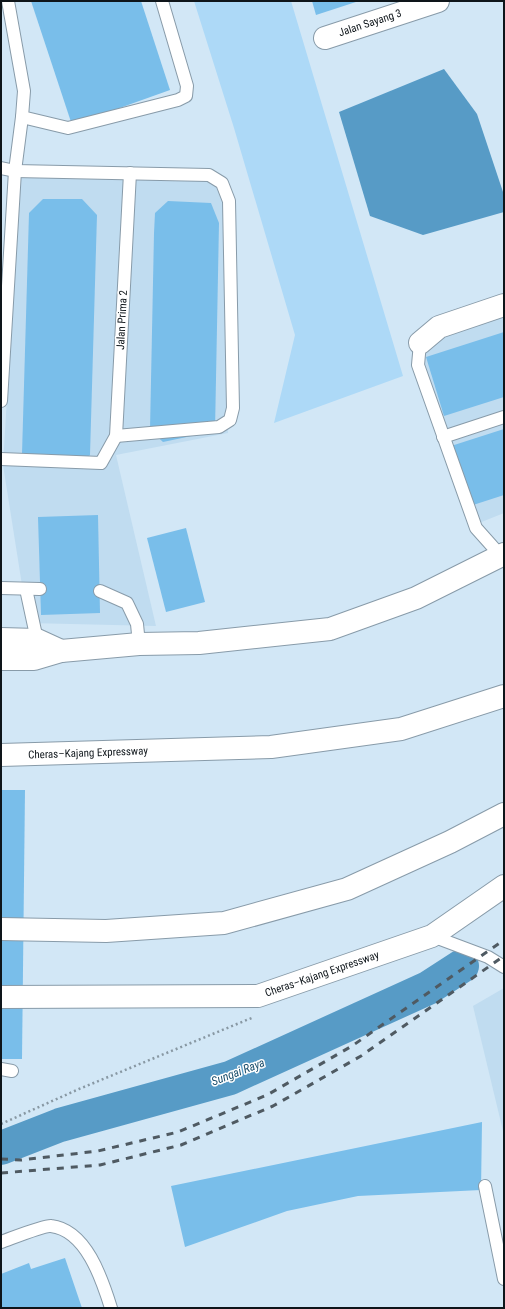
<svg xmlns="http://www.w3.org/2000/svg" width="505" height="1309" viewBox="0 0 505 1309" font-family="'Roboto Condensed',sans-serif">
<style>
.built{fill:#c0dcf0}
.green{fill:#add9f7}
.water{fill:#579bc6}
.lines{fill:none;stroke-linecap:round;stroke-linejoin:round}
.river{stroke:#579bc6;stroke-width:34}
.building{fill:#79beea}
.service-casing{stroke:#889ba9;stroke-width:14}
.minor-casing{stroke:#889ba9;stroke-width:24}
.tertiary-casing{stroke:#889ba9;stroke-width:24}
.motorway-casing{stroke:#889ba9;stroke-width:24}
.path{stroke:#8898a3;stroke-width:2.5;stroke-dasharray:2 3;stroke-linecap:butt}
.service{stroke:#fff;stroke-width:12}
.minor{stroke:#fff;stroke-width:22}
.tertiary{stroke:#fff;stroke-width:22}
.motorway{stroke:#fff;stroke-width:22}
.rail{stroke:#4f5a62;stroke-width:3;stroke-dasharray:7 7;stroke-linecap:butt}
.labels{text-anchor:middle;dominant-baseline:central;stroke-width:3;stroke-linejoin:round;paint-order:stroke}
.street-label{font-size:11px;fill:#0e151a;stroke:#fff}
.water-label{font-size:12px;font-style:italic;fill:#1d516f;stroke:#fff}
</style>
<rect width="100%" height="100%" fill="#d2e7f6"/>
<g class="built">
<path d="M20,176L206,180L219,188L223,202L228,433L116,455L156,626L28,623L3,465Z"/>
<path d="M504,313V513L479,523L423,365L424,348L442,333Z"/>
<path d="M504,988V1131H503L473,1006Z"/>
</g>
<path class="green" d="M194,1H291L403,376L274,423L295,335L234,128Z"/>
<path class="water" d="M444,69L477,114L504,195V212L423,235L370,216L339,112Z"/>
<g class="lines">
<path class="river" d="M1,1148L60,1125L230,1078L428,988L462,966"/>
</g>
<g class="building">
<path d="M31,1H141L170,90L72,125Z"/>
<path d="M312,1H359L316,15Z"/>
<path d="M43,199H82L97,215L90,455L79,468L34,467L22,454L29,213Z"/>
<path d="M168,201L211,203L219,223L215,431L163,442L150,430L154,233L155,213Z"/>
<path d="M504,332V397L444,416L426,357Z"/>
<path d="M504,429V495L470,506L451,446Z"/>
<path d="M98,515L100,613L41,615L38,517Z"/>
<path d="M186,528L205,602L166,612L147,538Z"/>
<path d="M1,790H25L22,1059H1Z"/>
<path d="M482,1122L481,1190L358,1196L287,1211L185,1247L171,1186Z"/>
<path d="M65,1258L82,1308H1V1274L29,1263L31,1269Z"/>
</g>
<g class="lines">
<defs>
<g id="service">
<path d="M8,1L24,91L22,117L68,128L178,100L186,96L187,86L162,1"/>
<path d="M1,168L15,171L209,175L222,183L229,201L233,408L230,420L219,427L116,436"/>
<path d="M420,343L418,365L476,528L501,556"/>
<path d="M1,401L15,171L22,117"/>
<path d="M443,437L504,417"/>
<path d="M1,459L101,463L116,436L130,173"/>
<path d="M1,588L40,589"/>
<path d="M26,589L37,640"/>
<path d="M100,591L127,603L137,624L139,644"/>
<path d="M432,936L488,957L504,967"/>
<path d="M1,1069L12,1071"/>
<path d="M485,1186L504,1279"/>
<path d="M1,1242C10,1239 44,1225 51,1226C86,1230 102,1279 111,1308"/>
</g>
<g id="minor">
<path d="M325,38L438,1"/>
<path d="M420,343L439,327L504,305"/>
</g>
<g id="tertiary">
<path d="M1,639L37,640L61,651"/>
<path d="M1,659H34L61,651L139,644L199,643L330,629L416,598L504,554"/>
</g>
<g id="motorway">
<path d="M1,755L271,747L401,729L504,696"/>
<path d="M1,929L106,931L224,923L347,889L450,842L504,814"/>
<path d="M1,997L258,996L432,936L504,886"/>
</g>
</defs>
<use href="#service" class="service-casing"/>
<use href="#minor" class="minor-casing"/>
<use href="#tertiary" class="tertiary-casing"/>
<use href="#motorway" class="motorway-casing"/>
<path class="path" d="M1,1124L79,1089L254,1017"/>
<use href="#service" class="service"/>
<use href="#minor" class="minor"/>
<use href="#tertiary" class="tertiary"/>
<use href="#motorway" class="motorway"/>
<g class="rail">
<path d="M1,1159L21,1160L98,1151L178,1132L267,1095L352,1046L504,940"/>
<path d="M1,1173L100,1165L181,1145L273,1106L361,1056L504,956"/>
</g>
</g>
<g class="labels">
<g class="street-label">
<text transform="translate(370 23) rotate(-18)">Jalan Sayang 3</text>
<text transform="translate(122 320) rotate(-87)">Jalan Prima 2</text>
<text transform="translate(88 753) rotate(-2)">Cheras–Kajang Expressway</text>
<text transform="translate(322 974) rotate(-19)">Cheras–Kajang Expressway</text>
</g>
<g class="water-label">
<text transform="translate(238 1072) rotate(-21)">Sungai Raya</text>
</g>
</g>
<rect width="505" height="1309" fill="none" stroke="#0e151a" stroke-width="4"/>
</svg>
